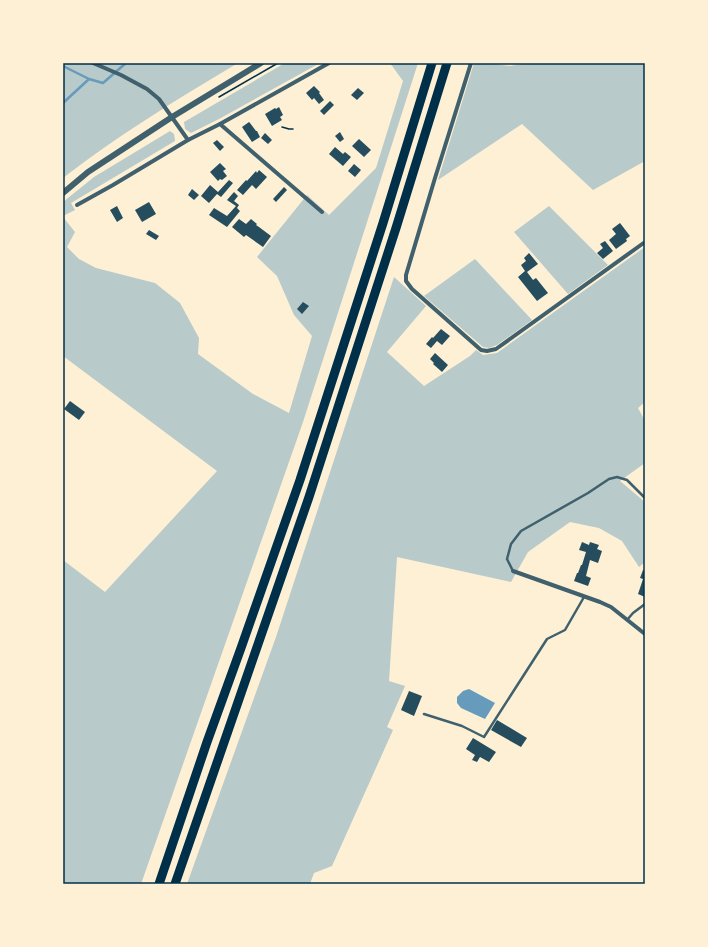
<svg xmlns="http://www.w3.org/2000/svg" width="708" height="947" viewBox="0 0 708 947" font-family="'Sofia Sans Condensed',sans-serif">
<style>
.green{fill:#b9caca}
.water{fill:#669bbc}
.lines{fill:none;stroke-linecap:round;stroke-linejoin:round}
.stream{stroke:#669bbc;stroke-width:2.5}
.building{fill:#264d5e}
.path{stroke:#003049;stroke-width:1.5}
.service{stroke:#3f606c;stroke-width:2.5}
.minor{stroke:#3f606c;stroke-width:4}
.tertiary{stroke:#3f606c;stroke-width:6}
.motorway{stroke:#003049;stroke-width:9}
.neatline{fill:none;stroke:#003049;stroke-width:1.5}
</style>
<rect width="100%" height="100%" fill="#fdf0d5"/>
<g class="green">
<path d="M63,63H127L128,64L129,63H238C178,99 118,135 63,178Z"/>
<path d="M285,63H320L219,119L191,133L185,129L184,122Z"/>
<path d="M390,63H418L303,422L141,884H63V560L105,592L217,471L63,356V217L75,232L67,247L79,259L96,268L155,283L180,303L199,338L198,354L253,394L289,413L312,336L294,315L277,276L257,257L307,195L329,215L376,168L403,81Z"/>
<path d="M474,63H486L510,66L527,63H645V161L593,190L522,124L438,180Z"/>
<path d="M170,131L174,134L175,141L71,203L75,210L63,216V202L94,177Z"/>
<path d="M549,206L608,265L568,294L514,232Z"/>
<path d="M645,247V402L638,408L645,421V463L620,481L645,502V562L639,567L622,541L599,528L570,522L528,552L511,582L397,557L389,681L405,686L387,727L393,730L332,866L314,873L310,884H187L276,637L394,277L426,306L387,352L424,386L470,356L476,350L483,355L497,353Z"/>
<path d="M475,259L532,320L497,345L489,348L483,347L424,296Z"/>
</g>
<path class="water" d="M469,689L495,703L485,719L461,708L457,703V697L463,691Z"/>
<g class="lines">
<g class="stream">
<path d="M63,66L89,79"/>
<path d="M63,103L89,79L103,83L126,63"/>
</g>
</g>
<g class="building">
<path d="M314,86L320,92L319,93L324,100L319,104L314,98L312,100L306,93Z"/>
<path d="M358,88L364,93L357,100L351,95Z"/>
<path d="M330,101L334,105L324,115L320,111Z"/>
<path d="M279,107L283,115L280,117L282,120L272,126L265,114L275,108L276,109Z"/>
<path d="M249,122L250,123L256,131H257L260,137L252,142L242,127Z"/>
<path d="M340,132L344,139L340,142L335,136Z"/>
<path d="M265,133L272,140L268,144L261,138Z"/>
<path d="M359,139L371,150L364,157L352,146Z"/>
<path d="M217,140L224,147L220,151L213,143Z"/>
<path d="M335,147L343,154L345,152L351,157L343,166L329,154Z"/>
<path d="M220,163L226,169L223,171L227,176L222,180L220,179L218,181L210,172Z"/>
<path d="M354,164L361,170L355,177L348,171Z"/>
<path d="M259,170L267,177L256,189L252,185L243,195L237,190L246,180L247,181L256,171L257,173Z"/>
<path d="M229,180L233,183L221,197L217,194L209,203L201,196L210,185L218,192Z"/>
<path d="M284,187L287,190L276,202L273,199Z"/>
<path d="M192,189L199,195L194,200L188,195Z"/>
<path d="M234,192L238,196L234,201L239,205L237,208L240,211L227,227L209,215L214,208L227,216L236,206L227,200Z"/>
<path d="M149,202L156,214L142,222L135,210Z"/>
<path d="M117,206L123,218L117,222L110,210Z"/>
<path d="M239,219L246,224L251,219L257,224L256,225L259,227L271,236L263,247L246,235L244,237L232,227Z"/>
<path d="M620,223L630,236L626,239L627,241L616,249L609,240L616,234L612,229Z"/>
<path d="M149,230L159,236L156,240L146,234Z"/>
<path d="M605,241L613,251L603,259L597,253L603,248L600,244Z"/>
<path d="M529,253L538,264L527,272L533,280L536,278L548,293L537,301L518,277L525,271L521,265L526,261L524,258Z"/>
<path d="M303,302L309,306L302,314L297,309Z"/>
<path d="M441,329L450,336L442,345L437,341L431,348L426,344L432,337L433,338Z"/>
<path d="M435,353L448,365L442,372L433,364L434,363L430,359Z"/>
<path d="M70,401L85,412L79,420L64,409Z"/>
<path d="M582,542L589,545L590,542L599,545L597,549L602,551L598,563L590,560L586,576L591,578L588,586L574,581L577,573H578L581,565H582L586,552L579,550Z"/>
<path d="M643,570H645V597L638,594L643,579L640,578Z"/>
<path d="M409,691L422,696L414,716L401,710Z"/>
<path d="M497,720L527,738L521,747L491,730Z"/>
<path d="M473,738L496,752L489,762L480,757L477,762L472,760L475,755L466,749Z"/>
</g>
<g class="lines">
<g class="path">
<path d="M219,97L278,63"/>
<path d="M282,127L289,129H293"/>
</g>
<g class="service">
<path d="M513,571L507,559L511,544L521,531L588,493L609,479L617,477L627,480L645,498"/>
<path d="M627,620L633,613L645,604"/>
<path d="M424,714L462,726L484,737L547,639L565,630L584,597"/>
</g>
<g class="minor">
<path d="M93,63L121,75L147,89L159,99L188,140L220,124L329,63"/>
<path d="M471,63L435,178L406,275V281L412,289L481,350L487,351L496,349L645,242"/>
<path d="M220,124L322,212"/>
<path d="M77,205L113,185L188,140"/>
<path d="M513,571L600,602L611,607L645,634"/>
</g>
<path class="tertiary" d="M63,193L88,172L172,117L261,63"/>
<g class="motorway">
<path d="M159,884L207,742L241,648L300,480L383,223L432,63"/>
<path d="M175,884L309,497L396,228L447,63"/>
</g>
</g>
<rect width="708" height="947" fill="none" stroke="#fdf0d5" stroke-width="128"/>
<rect x="64" y="64" width="580" height="819" class="neatline"/>
</svg>
